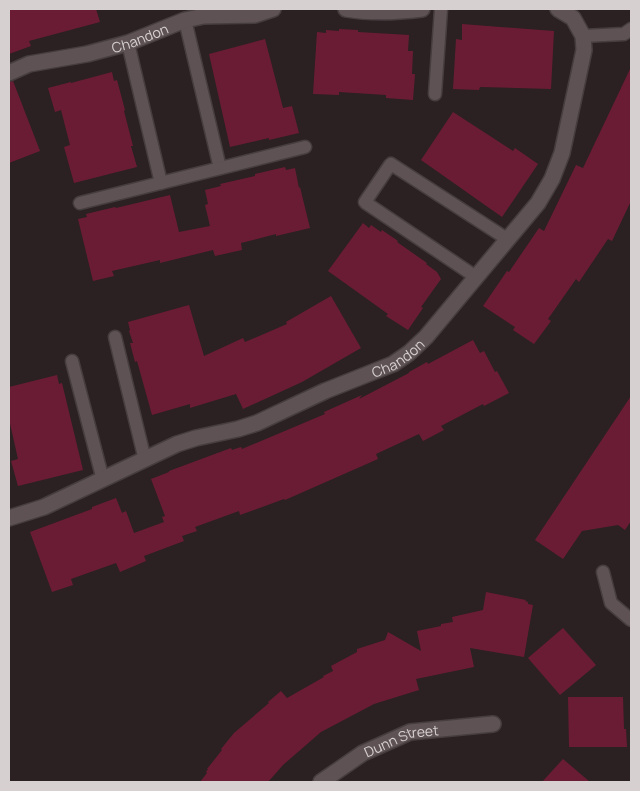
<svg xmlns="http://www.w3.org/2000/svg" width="640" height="791" viewBox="0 0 640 791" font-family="Manrope,sans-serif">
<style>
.building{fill:#6b1c35}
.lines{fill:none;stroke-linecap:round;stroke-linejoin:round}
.lane-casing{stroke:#463d3f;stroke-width:15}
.street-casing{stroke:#463d3f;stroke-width:18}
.lane{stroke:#5e5254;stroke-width:12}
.street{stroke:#5e5254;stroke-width:15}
.labels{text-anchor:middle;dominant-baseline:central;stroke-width:5;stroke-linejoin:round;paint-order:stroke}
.street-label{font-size:14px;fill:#d7d0d1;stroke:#100c0c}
</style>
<rect width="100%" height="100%" fill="#2b2022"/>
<g class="building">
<path d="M9,9H96L100,22L29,41L31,46L9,54Z"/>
<path d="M462,24L554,31L551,89L480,87L479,90L453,89L456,39L462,40Z"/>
<path d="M339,29L358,30V32L409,35L408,51H413L412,74H415L413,100L386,98V95L339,92V95L313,94L317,32L326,33V30L339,31Z"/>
<path d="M265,39L283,108L292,106L299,133L269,140V138L230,147L209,54Z"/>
<path d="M631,67V201L612,241L608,239L579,282L576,279L548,319L551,321L534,344L513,330L515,327L483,306L507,271L509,272L539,228L544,231L576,165L583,168Z"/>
<path d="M112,72L114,81L117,80L125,110L124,111L133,146H131L137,167L74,183L64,147L70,145L61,110L55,112L48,88L71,82V83Z"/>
<path d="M13,81L40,151L9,163V82Z"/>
<path d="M453,112L513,151L515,148L538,164L502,217L421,160Z"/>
<path d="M285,167L286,170L295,168L299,188L300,187L310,228L276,236V234L241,243L242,250L215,256L213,250L160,263V260L112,271L114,276L93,281L78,219L87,217L86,214L115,207L116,208L170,195L179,232L210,226L205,205L208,204L205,190L221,186L220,184L255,176V174Z"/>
<path d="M363,223L369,228L371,225L381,232L382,230L398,241L397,242L427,263L426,264L437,272L441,279L421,307L423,308L408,330L386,316L388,314L328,271Z"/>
<path d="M331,296L361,348L302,382L243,409L236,394L190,408V404L152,415L137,361L135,362L130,343H133L129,331L130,330L128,322L189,305L204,356L243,338L245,342L287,324L286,322Z"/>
<path d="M473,340L480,353L484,351L495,372L497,371L509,393L484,406L483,404L441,426L444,430L423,441L419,434L376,454L378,459L285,500L284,499L240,515L239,511L195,527L197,531L182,536L184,541L144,556L146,561L120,572L116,563L71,579L73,585L52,592L30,532L92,509V507L116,498L122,513L126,511L134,533L164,522L162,517L165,516L151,479L169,472V471L231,448L232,450L241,447L242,449L325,414L324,412L362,395L359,399L409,373V372L427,362L428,364Z"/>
<path d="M57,375L59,384L62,383L83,470L18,486L11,461L18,459L9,419V387Z"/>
<path d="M631,396V521L625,530L618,525L582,531L563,559L535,540Z"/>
<path d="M486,592L526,600L525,601L528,602V604L533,605L524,657L470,648L474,667L416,679L419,690L374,704L321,732L283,765L268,782H200L207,773L206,772L208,769H207L222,750L221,749L234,733L269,703L268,702L281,691L287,698L324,677L323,676L333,671L331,666L357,652V649L385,640L388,632L421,651L417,631L441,626V624L453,622L452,617L483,610Z"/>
<path d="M563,628L596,665L560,695L528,658Z"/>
<path d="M568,697H623L624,729H626L627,747H569Z"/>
<path d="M563,759L590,782H542Z"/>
</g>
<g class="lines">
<defs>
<g id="lane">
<path d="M185,20L220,168"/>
<path d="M583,36L624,34L631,29"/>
<path d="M128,43L161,183"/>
<path d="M435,94L441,9"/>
<path d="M80,203L305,147"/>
<path d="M476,277L366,203L365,202L390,165L391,164L507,239"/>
<path d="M115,337L145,460"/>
<path d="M72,361L103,480"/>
<path d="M603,572L611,603L631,620"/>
</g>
<g id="street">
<path d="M346,9C369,13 398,12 422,9"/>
<path id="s1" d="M9,73L29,64L87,54L128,43L185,20L204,16L255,15L273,9"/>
<path id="s2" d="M9,518L44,507L177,444L196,438L238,429L257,423L325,391L393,364L409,353L426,337L538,203L552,179L562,153L584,50L583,36L573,18L558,9"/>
<path id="s3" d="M321,782L363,753L410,732L493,724"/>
</g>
</defs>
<use href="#lane" class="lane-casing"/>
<use href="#street" class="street-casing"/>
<use href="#lane" class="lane"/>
<use href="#street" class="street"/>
</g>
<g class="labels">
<g class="street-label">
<text stroke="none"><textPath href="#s1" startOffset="136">Chandon</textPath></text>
<text stroke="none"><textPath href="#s2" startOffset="422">Chandon</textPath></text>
<text stroke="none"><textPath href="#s3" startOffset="92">Dunn Street</textPath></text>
</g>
</g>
<rect width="640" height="791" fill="none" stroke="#d7d0d1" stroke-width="20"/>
</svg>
